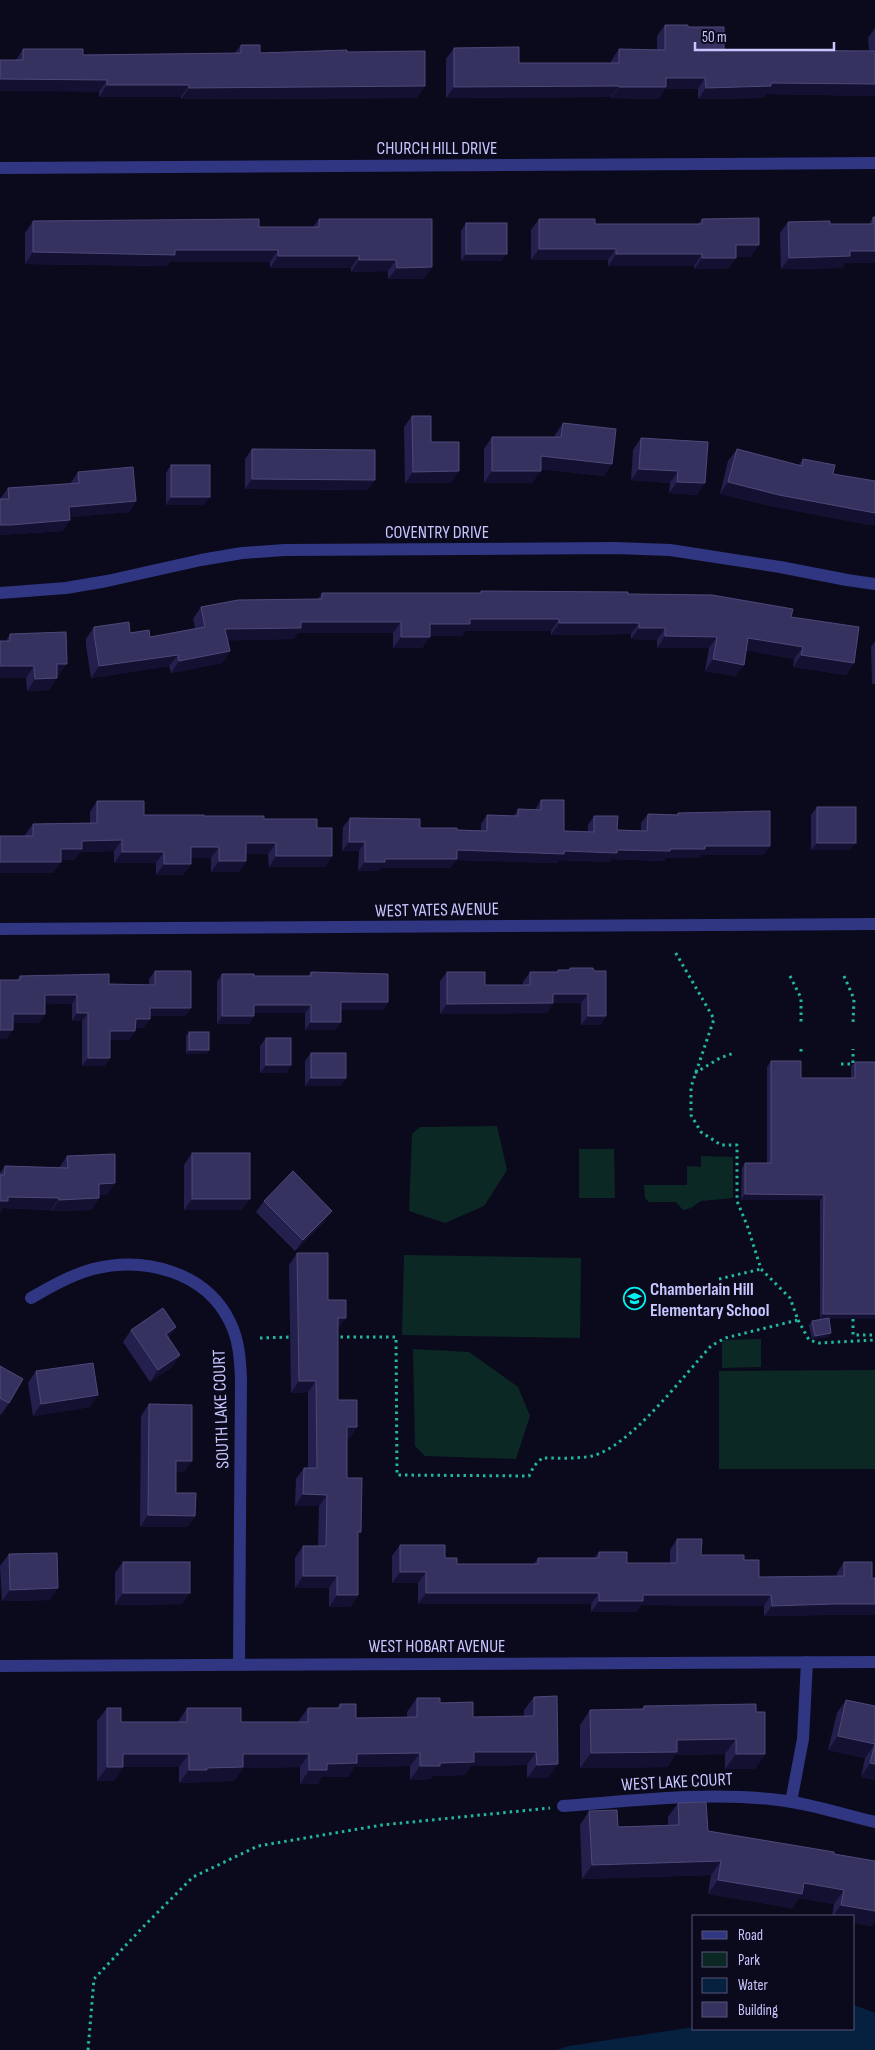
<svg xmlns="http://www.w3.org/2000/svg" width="875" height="2050" viewBox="0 0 875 2050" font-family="'Sofia Sans Condensed',sans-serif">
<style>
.green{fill:#0c2824}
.water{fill:#062140}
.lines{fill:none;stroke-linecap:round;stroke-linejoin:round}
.path{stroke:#22b79e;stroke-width:3;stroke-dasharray:2.5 4;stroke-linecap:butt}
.minor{stroke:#303681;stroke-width:12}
.wall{fill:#24204d}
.shaded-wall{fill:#131032}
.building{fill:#363260;stroke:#4c4979}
.labels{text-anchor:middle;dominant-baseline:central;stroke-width:4.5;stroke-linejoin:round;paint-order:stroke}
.street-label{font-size:18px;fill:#c7c6ff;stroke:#0b0a1d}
.poi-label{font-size:18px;font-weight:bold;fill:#c7c6ff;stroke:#0b0a1d;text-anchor:start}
</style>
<rect width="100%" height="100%" fill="#0b0a1d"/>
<g class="green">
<path d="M497,1126L507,1170L484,1206L445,1223L409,1211L412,1134L420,1127Z"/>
<path d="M579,1149H614L615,1198H579Z"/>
<path d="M701,1156L733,1157V1198L701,1201L691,1208L683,1210L676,1202H649L645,1198L644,1185H687V1166L701,1167Z"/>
<path d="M404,1255L581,1258L580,1338L402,1335Z"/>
<path d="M761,1339V1367L722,1368V1340Z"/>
<path d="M413,1349L469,1352L518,1387L530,1416L516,1459L425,1456L415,1446Z"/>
<path d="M875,1370V1469H719V1371Z"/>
</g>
<path class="water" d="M854,2005L875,2013V2050H557L569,2046L694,2027V2029H854Z"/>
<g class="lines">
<g class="path">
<path d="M790,976L801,998V1023"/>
<path d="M844,976L854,999L853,1024"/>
<path d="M801,1049V1053"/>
<path d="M841,1064H853V1049"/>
<path d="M695,1073L720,1058L734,1053"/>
<path d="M719,1279L761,1269"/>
<path d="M853,1319V1335H875"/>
<path d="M798,1320L809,1340L819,1343L875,1340"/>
<path d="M334,1337H396L397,1475L529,1476L534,1466L542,1458C558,1458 576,1459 592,1456C630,1447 684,1375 711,1346L725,1338L798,1320L790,1298L761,1269L747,1225L737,1201V1145H721L701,1132L691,1115V1087L714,1019L674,950"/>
<path d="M260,1338L292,1337"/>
<path d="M88,2050L94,1979L143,1927L193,1877L258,1846L382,1825L550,1808"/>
</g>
<g class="minor">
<path d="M0,168L875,163"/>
<path d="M0,593L66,588L107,581L201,560L242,553L284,550L615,548L670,550L780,567L847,580L875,584"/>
<path d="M0,929L875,924"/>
<path d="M31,1298C50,1287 71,1275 93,1269C145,1256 206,1272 230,1322C239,1340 240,1359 241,1378L239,1665"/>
<path d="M0,1666L875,1662"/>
<path d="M791,1802L803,1739L807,1662"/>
<path d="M563,1806C632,1801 702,1792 770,1799C805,1802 841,1814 875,1822"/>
</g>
</g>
<g class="wall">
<path d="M665,25L688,27L724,50L869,51L868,38L875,28V96L766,94L763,98L698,99V89H665L658,99L611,98V97L446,98V59L454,48L519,63H611V61L619,49L657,50V36Z"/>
<path d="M241,45L260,53L347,52L417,98L181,99V97H99V92L16,60L23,49L83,55L235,53Z"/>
<path d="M873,217L875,263H845L842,268L781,269L780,233L788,222L830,224H869Z"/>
<path d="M319,219H432L424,279H388V271L351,272V268H270V262H170L167,266L25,264V233L33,221L259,227H313Z"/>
<path d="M539,219L595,224H698L702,219L751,257H736L728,269H694V266H608V260H531V230Z"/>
<path d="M466,223L501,261H461V231Z"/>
<path d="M412,416L451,483H405L404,427Z"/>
<path d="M563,423L604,476L541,469L532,483H484V449L492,437H555V435Z"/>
<path d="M641,438L708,442L697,495L669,493L670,483L631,480L633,450Z"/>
<path d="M252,449L368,490L245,489V459Z"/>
<path d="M737,449L799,465L803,459L833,474L870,525L771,506L720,494L728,461Z"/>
<path d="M171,465L204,505H166V473Z"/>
<path d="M78,472L136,501L129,512L70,517L63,531L0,535V499L8,488L70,484Z"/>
<path d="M481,591L628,594L791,617L854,663L846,675L793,667L794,659L746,650L736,676L705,671L709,648H657V640L631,639V634L551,635V631H465L462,636H430L422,648H393V633H298L293,639L228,640L230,651L222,663L171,673L169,666L91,678L86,645V639L94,627L130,633L150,637L195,628L193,619L201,607L318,599L322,593H480Z"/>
<path d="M10,634L59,675H57V678L49,690L27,691L26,678H0V641H6Z"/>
<path d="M875,641V684H872L871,647Z"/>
<path d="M541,800L564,831L588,832V825L594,816L617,830L641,831V823L648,814L676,815L678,813L764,855H701L699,858H666L664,861L612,859L610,862L559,860L557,863L456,860L450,868H381L378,871H358L359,851H342L343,827L350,818L420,828L481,831V824L487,815L514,816L518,809L535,810Z"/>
<path d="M97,801L144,815L204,816L264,819L317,828L325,867H269L268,854H246V861L239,872H211V858H191V864L183,875H156V863H114V851L80,852L74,860H61V862L53,873L25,836V835L33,824L90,823V812Z"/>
<path d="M817,807L850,850H811V815Z"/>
<path d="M570,968L594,971L606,1016L600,1025H581V1003H553L547,1013L440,1014V981L447,972L485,985H523V982L530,972H557L558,970H568Z"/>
<path d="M155,971L191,1008L185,1016H150L144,1028L135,1027V1031L129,1040L110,1039V1058L104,1066H82V1021H72V1004L45,1003V1014L39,1023H13L7,1039H0L17,980L20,976L109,984L149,985V979Z"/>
<path d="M311,972L388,1002L383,1010H341V1022L335,1030H305V1013H254V1016L249,1024H217V982L222,974L254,976H308Z"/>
<path d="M189,1032L209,1050L206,1054H186V1036Z"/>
<path d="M266,1038L291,1065L286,1073H260V1046Z"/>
<path d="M311,1053L341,1086H305V1061Z"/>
<path d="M771,1061L801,1078H851V1067L855,1062L875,1319H829V1337L812,1339L809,1325L812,1321L820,1319V1200H741L742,1168L745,1163H767V1067Z"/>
<path d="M192,1153L242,1210H184V1165Z"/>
<path d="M67,1156L115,1183L107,1195H99V1198L91,1210L51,1211V1210L3,1208L0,1213V1173L5,1166L59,1168Z"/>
<path d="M264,1201L324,1222L295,1251L256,1212Z"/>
<path d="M297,1253L328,1300L338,1329V1400L357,1427L349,1439H347V1478L358,1536V1595L350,1607H329V1588H295V1558L303,1546H318L319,1506H295L296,1479L304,1468H308V1392L291,1393L289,1265Z"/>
<path d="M176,1327L168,1338L180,1355L172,1367L150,1382L123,1342L131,1330Z"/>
<path d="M0,1366L9,1403L1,1415L0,1414Z"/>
<path d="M36,1371L90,1407L33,1416L28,1383Z"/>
<path d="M149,1404L184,1472H176V1493L195,1516L187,1527H140L141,1416Z"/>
<path d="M677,1539L701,1555L744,1560L759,1577L837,1576V1573L844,1562H872L826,1615L764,1616V1606L641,1605L636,1612H591V1604H418V1583H392V1556L400,1545L445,1558L457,1564H534L538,1558H594L599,1552L627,1563H670V1550Z"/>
<path d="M9,1554L50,1600L2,1601L0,1566Z"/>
<path d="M123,1562L182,1604L115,1605V1573Z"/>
<path d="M534,1697L548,1778H527V1765L471,1766L465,1775L433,1776L431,1779L410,1780V1766L354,1767L348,1777H322L318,1784H300V1767L243,1768L234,1781L199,1782L198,1783H179V1767H123L114,1781H97V1721L107,1708L121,1722H178L187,1708L241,1722H298L308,1708H337L340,1704L356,1718H407V1712L417,1698L440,1703L473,1717L524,1716V1710Z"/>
<path d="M846,1700L875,1706V1780L861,1777L865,1758L828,1750L837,1713Z"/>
<path d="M644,1706L756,1712L765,1754L755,1769H725V1754L675,1755L667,1767L580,1768V1725L590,1710L642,1709Z"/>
<path d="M678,1803L708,1831L875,1861V1922L872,1926L854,1923V1916H832L834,1904L799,1898L792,1908L708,1894L711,1875L582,1879L580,1825L589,1811L618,1827L668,1825V1817Z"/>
</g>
<g class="shaded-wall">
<path d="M666,78H705L698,89H665L658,99L611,98L619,87Z"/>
<path d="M0,79L107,80L99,92L0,91Z"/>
<path d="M771,83L875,84V96L766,94L763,98L698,99L706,88Z"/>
<path d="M107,85H189L181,97H99Z"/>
<path d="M425,86L417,98L181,99L189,88Z"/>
<path d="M619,86L611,97L446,98L454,87Z"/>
<path d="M736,245H759L751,257H728Z"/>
<path d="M539,249H616L608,260H531Z"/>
<path d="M175,250H278L270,262H170L167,266L25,264L33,252Z"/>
<path d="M850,251H875V263H845L842,268L781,269L789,258Z"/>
<path d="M466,254H507L501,261H461Z"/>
<path d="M616,254H702L694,266H608Z"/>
<path d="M278,256H359L351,268H270Z"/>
<path d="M702,258H736L728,269H694Z"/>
<path d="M359,260H396L388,271L351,272Z"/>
<path d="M432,267L424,279H388L397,268Z"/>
<path d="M541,456L612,464L604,476L532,468Z"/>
<path d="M639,469L678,471L670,483L631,480Z"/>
<path d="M459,471L451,483H405L413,472Z"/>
<path d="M492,471H541L532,483H484Z"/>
<path d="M252,479L375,480L368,490L245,489Z"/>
<path d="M677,482L705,483L697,495L669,493Z"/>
<path d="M728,482L875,513V525H870L771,506L720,494Z"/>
<path d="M171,497H210L204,505H166Z"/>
<path d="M136,501L129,512L62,518L69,507Z"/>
<path d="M70,520L63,531L0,535V525Z"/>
<path d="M470,619H559L551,631H465L462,636H422L430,624Z"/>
<path d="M301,622H401L393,633H298L293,639L217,641L225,629Z"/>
<path d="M559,623H639L631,634L551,635Z"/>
<path d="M639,628H665L657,640L631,639Z"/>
<path d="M665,636L717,637L709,648H657Z"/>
<path d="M401,637H430L422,648H393Z"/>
<path d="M748,638L803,647L794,659L740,649Z"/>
<path d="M230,651L222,663L171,673L179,661Z"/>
<path d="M178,655L169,666L91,678L99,666Z"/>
<path d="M801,655L854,663L846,675L793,667Z"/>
<path d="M713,659L744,665L736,676L705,671Z"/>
<path d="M57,664H67L59,675L49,676Z"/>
<path d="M0,666H34L26,678H0Z"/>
<path d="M57,678L49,690L27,691L35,679Z"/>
<path d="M122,840L114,851L80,852L74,860H53L61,849L82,841Z"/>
<path d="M349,842H365L359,851H342Z"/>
<path d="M246,843H276L268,854H239Z"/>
<path d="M817,843H856L850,850H811Z"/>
<path d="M705,846H770L764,855H701L699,858H666L664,861L612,859L610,862L559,860L557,863L456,860L450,868H381L378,871H358L365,862L457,850L564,851L670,849Z"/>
<path d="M191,847H219L211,858H183Z"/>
<path d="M122,852H164L156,863H114Z"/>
<path d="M276,856H332L325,867H269Z"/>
<path d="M219,861H246L239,872H211Z"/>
<path d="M0,862H61L53,873H0Z"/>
<path d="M164,864H191L183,875H156Z"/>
<path d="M553,994H588L581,1003H553L547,1013L440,1014L447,1004Z"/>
<path d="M45,995H77L72,1004L39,1003Z"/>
<path d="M341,1002H388L383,1010H335Z"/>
<path d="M254,1005H311L305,1013H249Z"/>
<path d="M150,1008H191L185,1016H145Z"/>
<path d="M77,1013H88L82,1021H72Z"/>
<path d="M13,1014H45L39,1023H7Z"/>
<path d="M222,1016H254L249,1024H217Z"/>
<path d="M588,1016H606L600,1025H581Z"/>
<path d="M136,1019H150L144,1028L130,1027Z"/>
<path d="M311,1022H341L335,1030H305Z"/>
<path d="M0,1030H13L7,1039H0Z"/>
<path d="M110,1031H135L129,1040L104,1039Z"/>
<path d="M189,1050H209L206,1054H186Z"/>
<path d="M88,1058H110L104,1066H82Z"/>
<path d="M266,1065H291L286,1073H260Z"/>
<path d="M311,1078H346L341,1086H305Z"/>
<path d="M115,1183L107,1195H91L99,1184Z"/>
<path d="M745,1194L824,1195L820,1200H741Z"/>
<path d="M8,1197L59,1198L51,1210L3,1208L0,1213V1201Z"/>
<path d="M99,1198L91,1210L51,1211L59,1200Z"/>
<path d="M192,1199H250L242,1210H184Z"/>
<path d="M332,1211L324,1222L295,1251L303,1240Z"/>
<path d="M823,1314H875V1319H820Z"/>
<path d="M338,1318H346L338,1329Z"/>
<path d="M176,1327L168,1338L166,1334Z"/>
<path d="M831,1333L829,1337L812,1339L815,1336Z"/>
<path d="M180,1355L172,1367L150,1382L158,1370Z"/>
<path d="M299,1381H316L308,1392L291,1393Z"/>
<path d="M98,1395L90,1407L33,1416L41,1404Z"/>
<path d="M347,1427H357L349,1439H339Z"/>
<path d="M176,1461H192L184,1472H168Z"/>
<path d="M303,1494L327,1495L319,1506H295Z"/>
<path d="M148,1515L195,1516L187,1527H140Z"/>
<path d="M400,1572H426L418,1583H392Z"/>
<path d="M303,1576H337L329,1588H295Z"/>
<path d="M58,1588L50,1600L2,1601L10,1590Z"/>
<path d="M123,1593H190L182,1604L115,1605Z"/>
<path d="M426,1593H599L591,1604H418Z"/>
<path d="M337,1595H358L350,1607H329Z"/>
<path d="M643,1595H771L764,1606L641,1605L636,1612H591L599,1601Z"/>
<path d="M833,1604H875V1615H826L764,1616L772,1606Z"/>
<path d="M838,1736L875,1744L865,1758L828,1750Z"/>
<path d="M736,1739L725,1754L675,1755L667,1767L580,1768L591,1753L677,1740Z"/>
<path d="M474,1752H536L527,1765L471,1766L465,1775L433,1776L431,1779L410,1780L420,1766L440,1763Z"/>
<path d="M420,1753L410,1766L354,1767L348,1777H322L318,1784H300L309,1770L357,1754Z"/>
<path d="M123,1754H189L179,1767H114Z"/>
<path d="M243,1754H309L300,1767L243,1768L234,1781L199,1782L198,1783H179L189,1770L207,1768Z"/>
<path d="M736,1754H765L755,1769H725Z"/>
<path d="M870,1763L875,1764V1780L861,1777Z"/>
<path d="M558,1764L548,1778H527L537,1765Z"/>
<path d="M107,1767H123L114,1781H97Z"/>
<path d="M721,1861L711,1875L582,1879L592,1865Z"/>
<path d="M718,1880L804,1883L844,1890L834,1904L799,1898L792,1908L708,1894Z"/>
<path d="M841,1905L875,1911V1922L872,1926L854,1923V1916H833Z"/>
</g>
<g class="building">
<path d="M665,25H688V27H724V50L875,51V84L771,83V86L706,88L705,78H666V87H619V86L454,87V48L519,47V63H619V49L665,50Z"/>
<path d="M241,45H260V53L347,50V52L425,51V86L189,88V85H107V80L0,79V60H23V49H83V55L241,53Z"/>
<path d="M873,217H875V251H850V256L789,258L788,222L830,221V224H873Z"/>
<path d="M759,218V245H736V258H702V254H616V249H539V219H595V224H702V219Z"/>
<path d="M259,219V227H319V219H432V267L397,268L396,260H359V256H278V250H175V255L33,252V221Z"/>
<rect x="466" y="223" width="41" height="31"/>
<path d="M412,416H431V442H459V471L413,472Z"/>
<path d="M563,423L616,429L612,464L541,456V471H492V437H561Z"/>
<path d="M641,438L708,442L705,483L677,482L678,471L639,469Z"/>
<path d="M252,449L375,450V480L252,479Z"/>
<path d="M737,449L802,466L803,459L835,465L833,474L875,481V513L779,495L728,482Z"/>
<rect x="171" y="465" width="39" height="32"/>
<path d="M133,467L136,501L69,507L70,520L11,525H0V499H9L8,488L79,483L78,472Z"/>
<path d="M481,591L628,592V594L712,595L793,609L791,617L859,627L854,663L801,655L803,647L748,638L744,665L713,659L717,637L665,636V628H639V623H559V619H470V624H430V637H401V622H301V628L225,629L230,651L179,661L178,655L99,666L94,634V627L129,622L130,633L149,630L150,637L205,627L201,607L238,600L322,599V593H481Z"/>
<path d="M66,632L67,664H57V678L35,679L34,666H0V641H10V634Z"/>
<path d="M541,800H564V831L594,832V816H618L617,830L647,831L648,814L678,815V813L770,811V846H705V849H670V851L617,850V853L564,851V854L457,850V859H385V862H365V842H349L350,818L420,819V828H457V830L487,831V815L518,816V809L541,810Z"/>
<path d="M97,801H144V815H204V816H264V819H317V828H332V856H276V843H246V861H219V847H191V864H164V852H122V840L82,841V849H61V862H0V836H33V824L97,823Z"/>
<rect x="817" y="807" width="39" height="36"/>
<path d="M570,968H593L594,971H606V1016H588V994H553V1003L447,1004V972H485V985H530V972H558V970H570Z"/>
<path d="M155,971H191V1008H150V1019H136L135,1031H110V1058H88V1013H77V995H45V1014H13V1030H0V980H20V976L109,974V984L155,985Z"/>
<path d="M311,972L388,974V1002H341V1022H311V1005H254V1016H222V974H254V976H311Z"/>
<rect x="189" y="1032" width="20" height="18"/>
<rect x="266" y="1038" width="25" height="27"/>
<rect x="311" y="1053" width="35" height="25"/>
<path d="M771,1061H801V1078H855V1062H875V1314H823L824,1195L745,1194V1163H771Z"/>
<rect x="192" y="1153" width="58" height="46"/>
<path d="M115,1154V1183L99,1184V1198L59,1200V1198L8,1197V1201H0V1175H4L5,1166L68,1168L67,1156Z"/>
<path d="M293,1171L332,1211L303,1240L264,1201Z"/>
<path d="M297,1253H328V1300H346V1318H338V1400H357V1427H347V1478H362L361,1532H358V1595H337V1576H303V1546H326L327,1495L303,1494L304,1468H317L316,1381H299Z"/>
<path d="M163,1308L176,1327L166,1334L180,1355L158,1370L131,1330Z"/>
<path d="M829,1318L831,1333L815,1336L812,1321Z"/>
<path d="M93,1363L98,1395L41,1404L36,1371Z"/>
<path d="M0,1366L23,1379L9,1403L0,1398Z"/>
<path d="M149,1404L192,1405V1461H176V1493H196L195,1516L148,1515Z"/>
<path d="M677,1539H702L701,1555H744V1560H759V1577L844,1576V1562H872V1578H875V1604H833L772,1606L771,1595H643V1601H599V1593H426V1572H400V1545H445V1558H457V1564H538V1558H599V1552H627V1563H677Z"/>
<path d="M57,1553L58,1588L10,1590L9,1554Z"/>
<rect x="123" y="1562" width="67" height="31"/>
<path d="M557,1696L558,1764L537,1765L536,1752H474V1762L440,1763V1766H420V1753L357,1754V1763L327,1764V1770H309V1754H243V1767L207,1768V1770H189V1754H123V1767H107V1708H121V1722H187V1708H241V1722H308V1708H340V1704H356V1718L417,1717V1698H440V1703L473,1702V1717L534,1716V1697Z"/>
<path d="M846,1700L875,1706V1764L870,1763L875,1744L838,1736Z"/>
<path d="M756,1704V1712H765V1754H736V1739L677,1740V1752L591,1753L590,1710L644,1709V1706Z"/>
<path d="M706,1802L708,1831L834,1852V1854L875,1861V1911L841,1905L844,1890L804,1883L802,1894L718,1880L721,1861L592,1865L589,1811L617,1810L618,1827L679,1825L678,1803Z"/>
</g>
<defs>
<symbol id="school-ring" viewBox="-11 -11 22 22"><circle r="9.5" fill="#0b0a1d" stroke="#00f1f0" stroke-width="1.5"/><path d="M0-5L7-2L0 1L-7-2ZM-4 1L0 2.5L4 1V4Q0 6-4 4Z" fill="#00f1f0"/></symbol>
</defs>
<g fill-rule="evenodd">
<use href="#school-ring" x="622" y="1286" width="25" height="25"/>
</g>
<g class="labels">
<g class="street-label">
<text x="437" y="148">CHURCH HILL DRIVE</text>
<text x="437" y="532">COVENTRY DRIVE</text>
<text transform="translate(437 910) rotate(-1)">WEST YATES AVENUE</text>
<text transform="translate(221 1409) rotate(-92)">SOUTH LAKE COURT</text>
<text x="437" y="1646">WEST HOBART AVENUE</text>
<text transform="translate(677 1782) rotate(-3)">WEST LAKE COURT</text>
</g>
<g class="poi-label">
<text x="650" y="1289">Chamberlain Hill<tspan x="650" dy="21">Elementary School</tspan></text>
</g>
</g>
<rect x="692" y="1915" width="162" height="115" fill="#0b0a1d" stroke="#565577"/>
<rect x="702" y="1931" width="25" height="8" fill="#303681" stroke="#565577"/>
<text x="738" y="1940" font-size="15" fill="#c7c6ff">Road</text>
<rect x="702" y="1952" width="25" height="15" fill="#0c2824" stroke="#565577"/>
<text x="738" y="1965" font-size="15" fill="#c7c6ff">Park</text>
<rect x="702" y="1978" width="25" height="15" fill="#062140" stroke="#565577"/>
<text x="738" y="1990" font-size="15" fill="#c7c6ff">Water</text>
<rect x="702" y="2002" width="25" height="15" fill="#363260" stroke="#565577"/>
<text x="738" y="2015" font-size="15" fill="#c7c6ff">Building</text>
<path d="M695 42v8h139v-8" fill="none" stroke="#c7c6ff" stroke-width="2.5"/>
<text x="702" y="42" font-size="15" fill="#c7c6ff" stroke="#0b0a1d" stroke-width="4" paint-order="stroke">50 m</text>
</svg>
